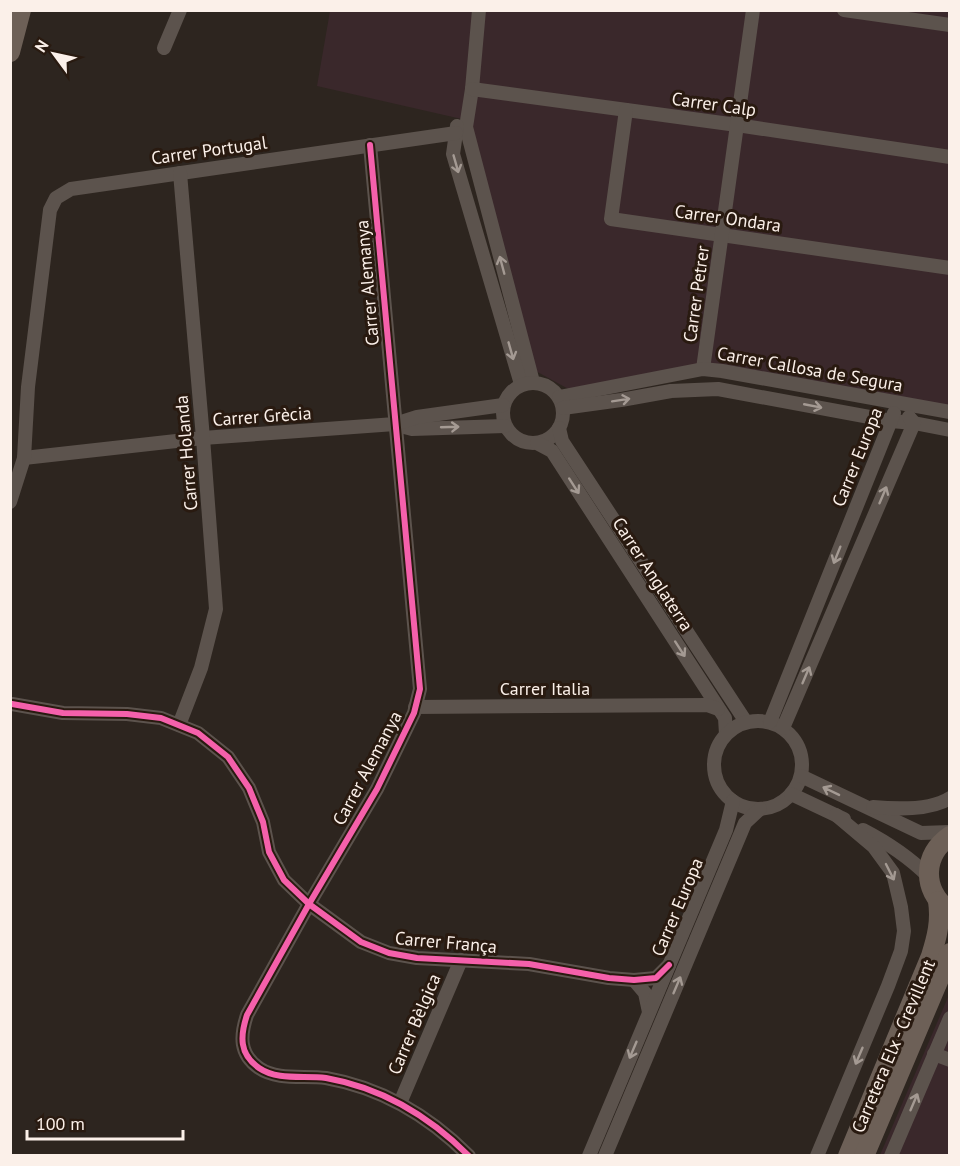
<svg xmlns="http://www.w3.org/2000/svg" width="960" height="1166" viewBox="0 0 960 1166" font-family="'PT Sans',sans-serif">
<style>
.industrial{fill:#3a282b}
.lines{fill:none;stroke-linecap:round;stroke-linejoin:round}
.minor{stroke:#5c534d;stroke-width:14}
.highway{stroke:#6d6057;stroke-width:20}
.cycleway-casing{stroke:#291a10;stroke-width:10}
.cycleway{stroke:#f560ab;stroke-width:6}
.oneway{stroke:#a49a93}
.labels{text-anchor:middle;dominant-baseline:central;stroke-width:6;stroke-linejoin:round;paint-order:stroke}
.street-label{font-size:18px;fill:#fbf0e9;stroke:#291a10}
</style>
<rect width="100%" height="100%" fill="#2d251f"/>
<g class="industrial">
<path d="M330,11H949V418L708,373L574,392L532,369L466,120L317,86Z"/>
<path d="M949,995V1155H880Z"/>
</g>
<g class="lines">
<g class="minor">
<path d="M479,10L472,89L466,127L533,382"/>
<path d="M844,10L950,25"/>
<path d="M164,48L180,10"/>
<path d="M472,89L737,125L950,157"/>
<path d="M626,110L611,219L950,268"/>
<path d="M457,126L453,154L521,384"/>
<path d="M370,145L420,689L414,713L377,789L309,904L247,1015C240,1036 239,1054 259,1068C278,1081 304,1075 326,1078C383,1088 429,1116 469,1156"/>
<path d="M703,369L753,10"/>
<circle cx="533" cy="413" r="30"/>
<path d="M559,397L703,369L722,371L950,412"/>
<path d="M563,408L621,400L671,391L718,389L891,421L914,423L950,430"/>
<path d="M397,425L412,429L505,426"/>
<path d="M559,428L562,441L746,722"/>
<path d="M537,443L552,451L725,718L726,734"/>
<path d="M24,458L203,438L395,424L417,417L503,405"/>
<path d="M10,502L24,458L28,387L50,210L56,198L71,189L456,133"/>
<path d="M12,704L63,713L127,714L161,718L198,733L228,757L249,788L263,822L269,852L284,880L309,904L361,942L389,953L417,958L529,964L609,978L634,980L656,978L669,965"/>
<path d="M415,707L707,705L718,709"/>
<circle cx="758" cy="765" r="44"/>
<path d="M770,722L894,413"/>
<path d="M179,725L201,668L216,609L203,438L180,173"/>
<path d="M783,728L914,423L909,417"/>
<path d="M801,776L921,833L950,832"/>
<path d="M791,794L844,819"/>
<path d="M873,807C895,809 930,811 950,798"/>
<path d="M863,830C888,843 908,856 928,876"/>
<path d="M634,980L645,993L649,1012"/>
<path d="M934,1054L950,1060"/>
<path d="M400,1103L461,960"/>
<path d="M589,1156L726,830L733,801"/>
<path d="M605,1156L745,823L760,809"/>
<path d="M817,1156L888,986L901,951L904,931L901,907L893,873L874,847L836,815"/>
<path d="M891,1156L950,1018"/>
</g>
<g class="highway">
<path d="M10,52L21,10"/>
<path d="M947,909C922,888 923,855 950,836"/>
<path d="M848,1156L931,956C937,937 941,921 938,901"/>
<path d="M864,1156L950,953"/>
</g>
<defs>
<g id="cycleway">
<path d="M370,145L420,689L414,713L377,789L309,904L247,1015C240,1036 239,1054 259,1068C278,1081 304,1075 326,1078C383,1088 429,1116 469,1156"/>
<path d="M12,704L63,713L127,714L161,718L198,733L228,757L249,788L263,822L269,852L284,880L309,904L361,942L389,953L417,958L529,964L609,978L634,980L656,978L669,965"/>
</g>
</defs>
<use href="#cycleway" class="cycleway-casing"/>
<use href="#cycleway" class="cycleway"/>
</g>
<defs><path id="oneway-shaft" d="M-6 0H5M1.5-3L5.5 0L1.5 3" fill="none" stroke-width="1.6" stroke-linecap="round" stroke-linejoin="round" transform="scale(1.5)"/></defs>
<g class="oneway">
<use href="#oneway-shaft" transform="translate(456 164) rotate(74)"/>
<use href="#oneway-shaft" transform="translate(502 265) rotate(-105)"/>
<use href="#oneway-shaft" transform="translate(511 351) rotate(74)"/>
<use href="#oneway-shaft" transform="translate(621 400) rotate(-9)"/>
<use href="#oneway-shaft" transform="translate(813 406) rotate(11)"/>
<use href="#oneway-shaft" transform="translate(450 427) rotate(-2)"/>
<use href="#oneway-shaft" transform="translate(574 486) rotate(57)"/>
<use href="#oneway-shaft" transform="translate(883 495) rotate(-67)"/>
<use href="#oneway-shaft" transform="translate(837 555) rotate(112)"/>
<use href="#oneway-shaft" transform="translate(680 649) rotate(57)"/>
<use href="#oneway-shaft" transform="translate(806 675) rotate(-67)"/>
<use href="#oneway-shaft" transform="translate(831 791) rotate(-154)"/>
<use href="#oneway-shaft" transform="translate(890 872) rotate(63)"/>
<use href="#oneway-shaft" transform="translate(677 985) rotate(-67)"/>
<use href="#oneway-shaft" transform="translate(633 1050) rotate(113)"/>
<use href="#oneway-shaft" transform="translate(859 1056) rotate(113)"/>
<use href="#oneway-shaft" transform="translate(914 1102) rotate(-67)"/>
</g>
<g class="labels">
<g class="street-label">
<text transform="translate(714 104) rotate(8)">Carrer Calp</text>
<text transform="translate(209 150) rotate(-8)">Carrer Portugal</text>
<text transform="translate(728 218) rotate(8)">Carrer Ondara</text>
<text transform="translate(367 283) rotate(-95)">Carrer Alemanya</text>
<text transform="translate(696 294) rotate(-82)">Carrer Petrer</text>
<text transform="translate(810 369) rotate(10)">Carrer Callosa de Segura</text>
<text transform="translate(262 416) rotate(-4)">Carrer Grècia</text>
<text transform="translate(186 453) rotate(-95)">Carrer Holanda</text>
<text transform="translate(857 457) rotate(-68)">Carrer Europa</text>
<text transform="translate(653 574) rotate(57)">Carrer Anglaterra</text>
<text x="545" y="688">Carrer Italia</text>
<text transform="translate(367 768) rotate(-62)">Carrer Alemanya</text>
<text transform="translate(677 907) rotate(-67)">Carrer Europa</text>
<text transform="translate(446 942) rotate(5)">Carrer França</text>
<text transform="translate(414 1024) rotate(-67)">Carrer Bèlgica</text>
<text transform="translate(893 1046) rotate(-67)">Carretera Elx - Crevillent</text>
</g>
</g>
<rect width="960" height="1166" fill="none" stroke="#fbf0e9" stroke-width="24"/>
<g transform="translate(54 54) rotate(303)" stroke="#291a10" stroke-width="4.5" paint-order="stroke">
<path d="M0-4.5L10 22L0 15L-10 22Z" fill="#fbf0e9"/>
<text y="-9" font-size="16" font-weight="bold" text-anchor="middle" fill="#fbf0e9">N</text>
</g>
<path d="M27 1130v9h156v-9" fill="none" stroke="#fbf0e9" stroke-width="3"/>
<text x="36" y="1130" font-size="18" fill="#fbf0e9" stroke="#291a10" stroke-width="4.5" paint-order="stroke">100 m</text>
</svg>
